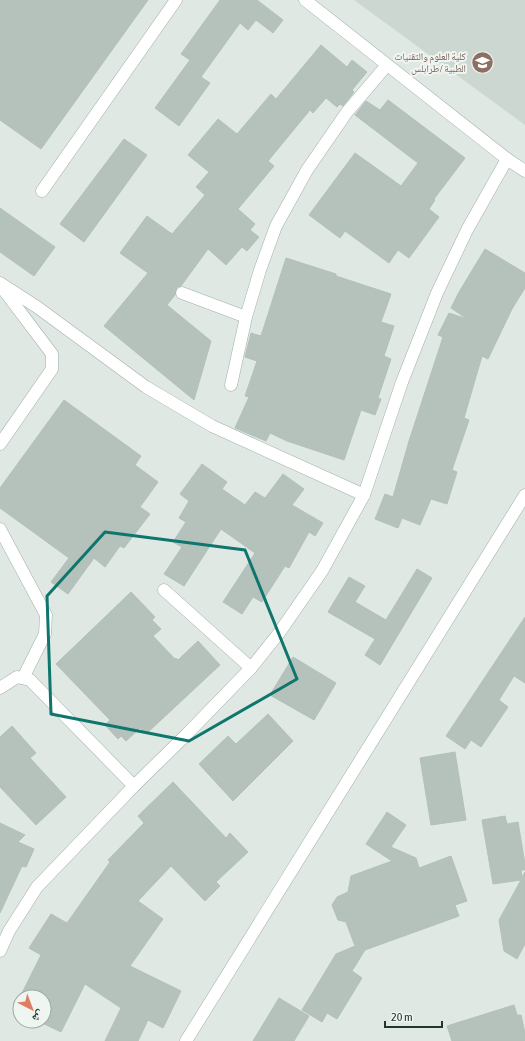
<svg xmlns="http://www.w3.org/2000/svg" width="525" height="1041" viewBox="0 0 525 1041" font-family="'Asap Condensed','Noto Naskh Arabic',sans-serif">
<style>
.built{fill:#cdd7d2}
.building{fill:#b5c2bc;stroke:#b2c1ba}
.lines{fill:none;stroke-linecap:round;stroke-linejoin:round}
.minor-casing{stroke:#a3afa9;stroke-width:13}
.tertiary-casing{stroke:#a3afa9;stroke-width:13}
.minor{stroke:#fff;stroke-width:12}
.tertiary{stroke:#fff;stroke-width:12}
.marked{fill:none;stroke:#0f766e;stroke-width:3;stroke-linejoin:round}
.labels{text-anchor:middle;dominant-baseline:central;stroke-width:4;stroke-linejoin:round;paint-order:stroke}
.education-label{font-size:10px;fill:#785e54;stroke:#eff5f1;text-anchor:end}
</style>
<rect width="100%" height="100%" fill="#dfe8e3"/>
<path class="built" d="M354,0H525V125Z"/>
<g class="building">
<path d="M0,0H148L41,149L0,120Z"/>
<path d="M220,0H257L283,20L273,33L256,20L248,30L240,23L201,77L210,83L179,126L155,108L190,60L181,54Z"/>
<path d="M321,45L347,67L352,60L367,72L352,90L354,92L343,106L340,104L337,107L326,98L313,113L310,110L268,161L274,166L238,209L255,224L250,230L259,237L247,251L242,247L226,265L208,249L181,286L177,287L175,295L167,305L211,341L194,400L104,326L148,273L120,253L147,216L172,234L205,195L196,187L209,172L188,155L218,119L237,134L271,94L276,99Z"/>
<path d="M388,100L465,158L434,199L435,200L429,209L439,217L409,258L398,250L389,263L345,231L340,238L309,215L355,153L401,186L418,163L355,115L366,101L380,110Z"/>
<path d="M124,139L147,155L84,242L60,224Z"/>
<path d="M0,208L55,247L34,276L0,252Z"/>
<path d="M485,249L525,273V288L512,309L488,359L482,356L464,418L469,420L452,470L457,472L447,504L431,499L420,525L402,518L398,528L375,519L385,494L393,497L409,441L443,337L438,335L449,313L467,319L451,308L459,292Z"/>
<path d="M286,258L336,274V276L391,294L381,322L394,326L384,356L391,359L378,398L381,399L375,415L361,410L344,460L287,441L270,433L266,441L235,428L249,397L245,396L257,361L245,357L251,333L261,336Z"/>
<path d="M64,400L141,456L135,465L158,482L140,507L150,514L124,548L120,546L105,567L94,558L68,594L51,582L69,558L0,508V488Z"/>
<path d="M202,464L227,482L222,489L245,505L255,492L265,498L283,474L304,489L292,505L323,523L315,536L309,532L289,568L285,566L262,602L253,597L242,614L223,602L255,553L221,529L184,586L164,574L182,547L173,542L186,522L179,518L189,501L180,494Z"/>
<path d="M417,569L432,578L380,665L365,655L375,639L328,612L349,577L365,586L355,602L386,620Z"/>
<path d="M131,592L155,617L152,620L161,629L153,636L175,659L176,658L178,660L198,641L220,665L146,734L140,728L126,741L121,736L118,739L105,725L110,720L56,664Z"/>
<path d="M525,617V683L514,676L499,700L508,707L481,747L471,740L465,749L446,736Z"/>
<path d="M293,657L336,683L314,720L270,695Z"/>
<path d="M268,714L293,741L233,801L199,764L228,736L236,744Z"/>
<path d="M12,726L36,753L30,758L66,797L36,825L0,787V737Z"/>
<path d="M455,752L466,820L431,825L420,758Z"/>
<path d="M173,782L226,838L230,833L248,852L216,882L220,886L205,901L171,866L138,901L163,919L130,966L181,991L163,1028L148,1020L138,1041H105L121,1008L85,984L61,1032L38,1021H44V997H20V1012L14,1009L41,955L29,948L51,914L67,923L110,862L108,860L144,823L138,816Z"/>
<path d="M387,812L406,825L391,847L416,858L419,868L451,856L467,901L455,905L459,916L365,950L352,971L362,978L337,1019L327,1013L322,1022L302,1010L336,954L355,946L346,922L338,920L332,905L337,897L348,892L351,876L392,861L366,844Z"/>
<path d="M505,816L507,824L518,822L525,864V870H521L522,877L525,872V944L517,959L504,951L499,920L521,880L493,884L482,820Z"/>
<path d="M0,823L25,835L18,842L34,849L26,867L22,866L0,913Z"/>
<path d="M279,998L309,1016L294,1041H253Z"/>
<path d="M514,1005L517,1015H521L525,1033V1041H452L447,1026Z"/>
</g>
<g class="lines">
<defs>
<g id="minor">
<path d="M305,0L507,159L525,171"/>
<path d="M42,191L176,0"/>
<path d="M0,283L37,307L146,387L212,426L364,495"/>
<path d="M182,293L246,317"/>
<path d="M231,385L246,317L260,270L276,226L307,170L347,112L387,65"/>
<path d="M0,444L52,369V354L3,289"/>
<path d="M0,529L46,615L45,634L23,678"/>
<path d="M164,590L251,668"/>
<path d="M0,688L17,677L30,680L134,786"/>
<path d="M0,951L9,931L37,887L134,786L187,734L251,668L279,633L322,571L364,495L402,382L437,293L467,230L507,159"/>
</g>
<path id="tertiary" d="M186,1041L525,495"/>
</defs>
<use href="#minor" class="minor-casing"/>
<use href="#tertiary" class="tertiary-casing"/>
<use href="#minor" class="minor"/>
<use href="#tertiary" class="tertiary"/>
</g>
<path class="marked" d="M105,532L245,550L297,679L189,741L51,714L47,596Z"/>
<defs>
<symbol id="university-disc" viewBox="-11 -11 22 22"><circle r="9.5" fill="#8d6e63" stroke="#eff5f1"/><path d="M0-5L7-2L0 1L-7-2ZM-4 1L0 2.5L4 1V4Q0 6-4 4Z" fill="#fff"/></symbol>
</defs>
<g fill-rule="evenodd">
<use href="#university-disc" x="470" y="50" width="25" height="25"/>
</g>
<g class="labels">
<g class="education-label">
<text x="466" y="56">كلية العلوم والتقنيات<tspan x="466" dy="12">الطبية /طرابلس</tspan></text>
</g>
</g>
<g transform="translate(32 1009) rotate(138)"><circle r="19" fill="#eff5f1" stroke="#9da9a3"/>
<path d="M0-3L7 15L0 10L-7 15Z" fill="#e07d65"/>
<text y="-6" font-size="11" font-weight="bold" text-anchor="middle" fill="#22362f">ش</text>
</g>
<path d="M385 1021v6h57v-6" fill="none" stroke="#22362f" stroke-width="2"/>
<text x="391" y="1021" font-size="12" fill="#22362f" stroke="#eff5f1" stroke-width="3" paint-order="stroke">20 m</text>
</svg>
